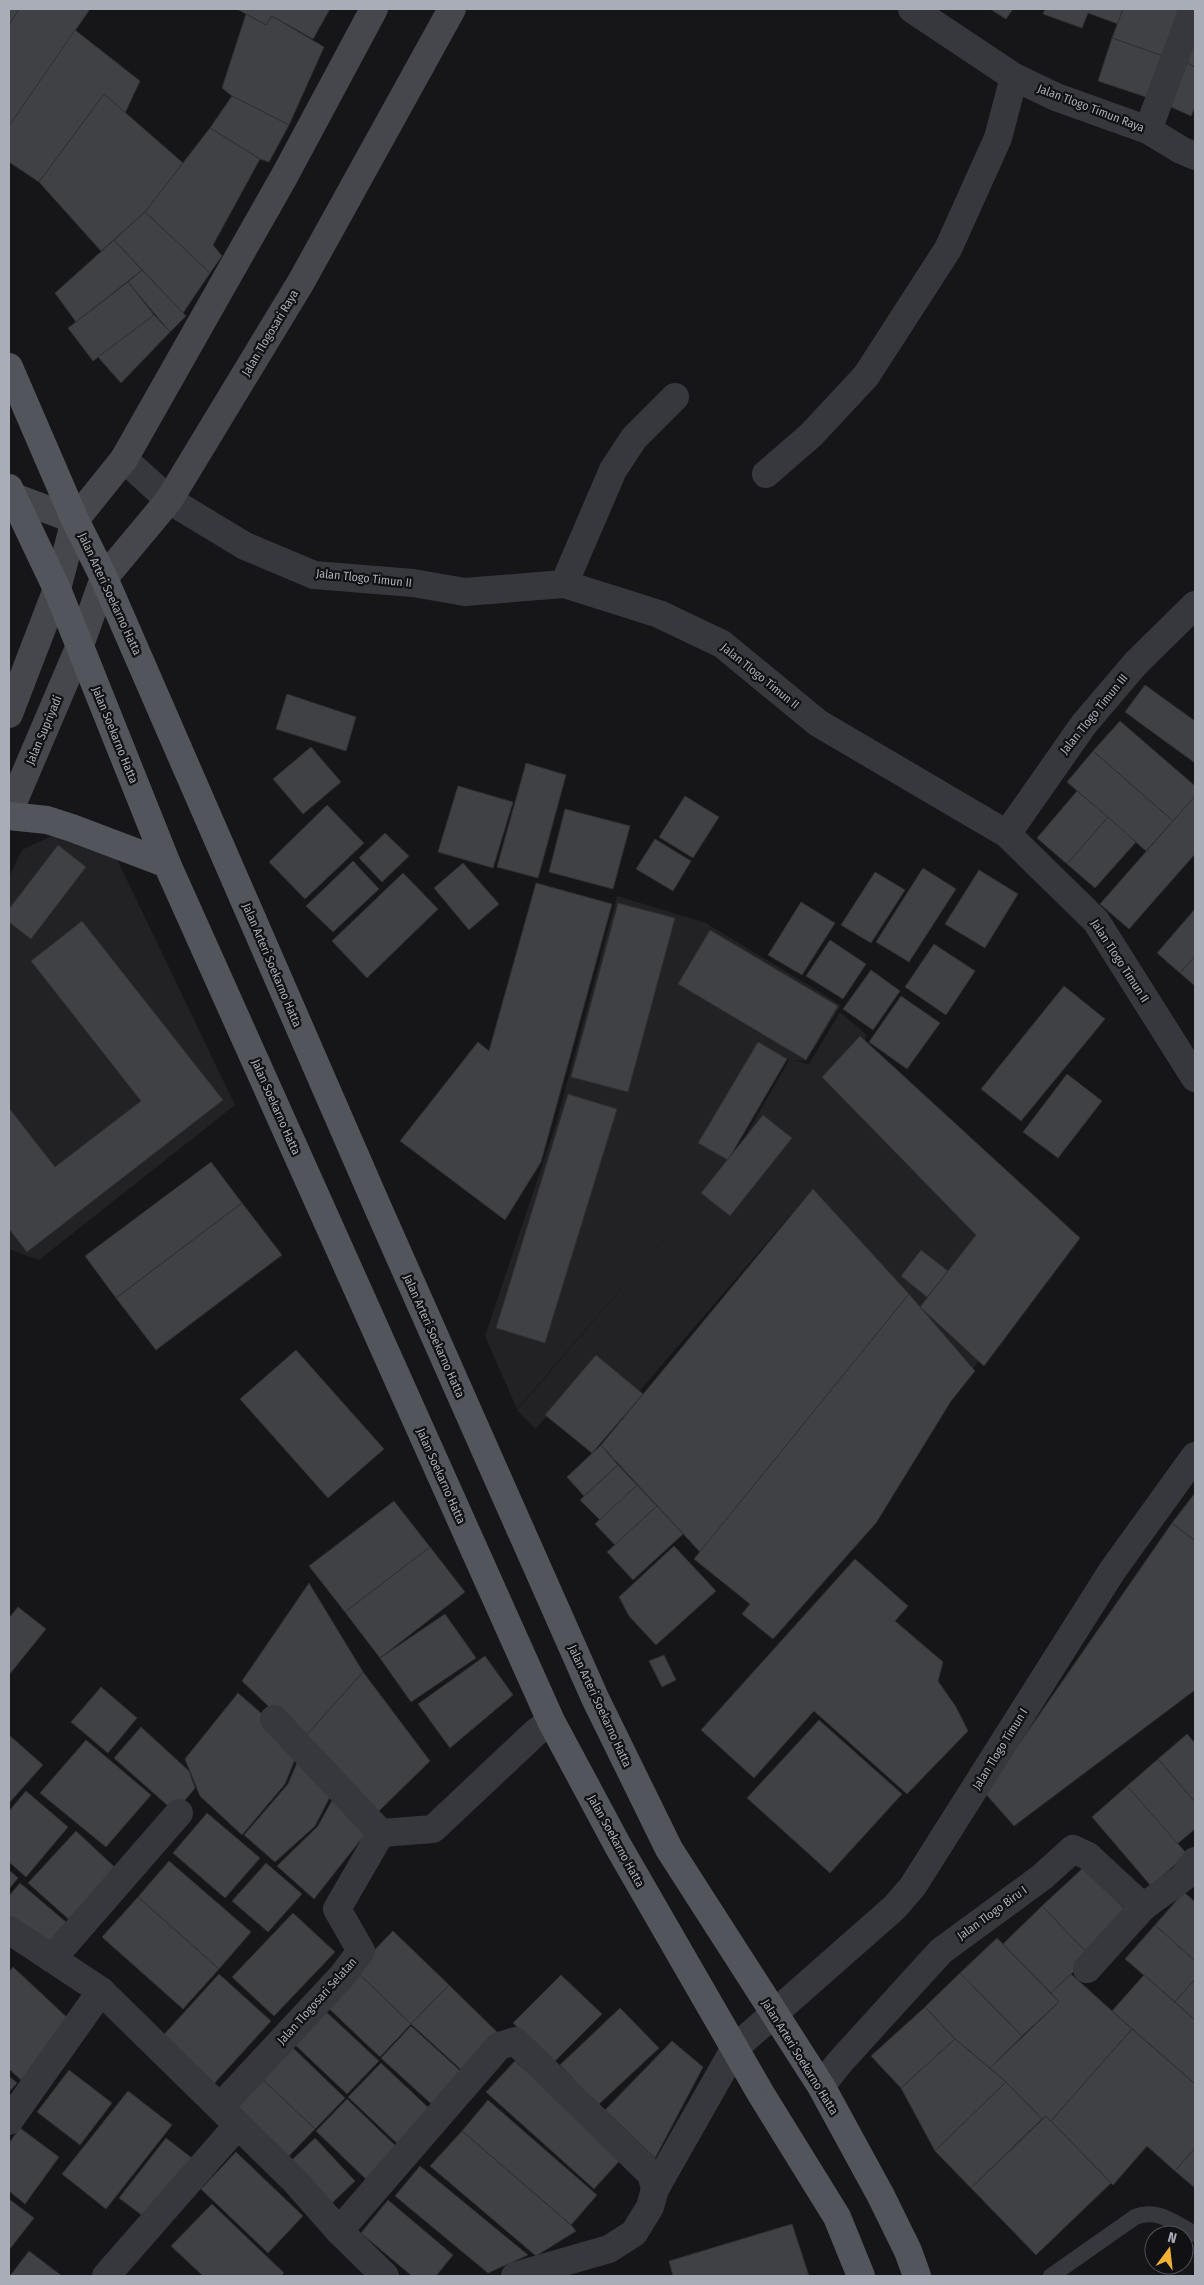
<svg xmlns="http://www.w3.org/2000/svg" width="1204" height="2285" viewBox="0 0 1204 2285" font-family="'Fira Sans Condensed',sans-serif">
<style>
.built{fill:#222225;fill-rule:evenodd}
.building{fill:#404145;stroke:#303034}
.lines{fill:none;stroke-linecap:round;stroke-linejoin:round}
.lane{stroke:#37383d;stroke-width:16}
.street{stroke:#37383d;stroke-width:28}
.secondary{stroke:#45474d;stroke-width:28}
.primary{stroke:#53555c;stroke-width:28}
.labels{text-anchor:middle;dominant-baseline:central;stroke-width:4.5;stroke-linejoin:round;paint-order:stroke}
.street-label{font-size:12px;fill:#a8adb8;stroke:#111113}
</style>
<rect width="100%" height="100%" fill="#161618"/>
<g class="built">
<path d="M62,831L112,849L235,1105L39,1260L9,1249V877L22,850Z"/>
<path d="M617,896L706,923L841,1005L806,1061L792,1060L809,1064L840,1012L867,1035L863,1043L1050,1222L1010,1318L972,1370L901,1309L805,1198L638,1393L596,1356L536,1429L517,1410L696,1202L517,1409L485,1336L556,1124ZM787,1059L789,1060L729,1165L722,1171Z"/>
</g>
<g class="building">
<path d="M9,9H19L9,25Z"/>
<path d="M19,9H90L9,126V25Z"/>
<path d="M237,9H330L313,39L272,16L266,25Z"/>
<path d="M990,9H1013L1006,19Z"/>
<path d="M1045,9H1123L1118,24L1088,13L1082,28L1043,14Z"/>
<path d="M1123,9H1180L1163,56L1112,38Z"/>
<path d="M246,14L266,25L272,16L324,47L289,125L232,96L222,88Z"/>
<path d="M75,30L140,81L125,113L104,94L39,182L9,162V126Z"/>
<path d="M1195,34V67L1183,61Z"/>
<path d="M1112,38L1163,56L1149,98L1098,81Z"/>
<path d="M1187,63L1195,67V107L1191,116L1169,106Z"/>
<path d="M104,94L183,163L145,212L101,251L39,182Z"/>
<path d="M232,96L289,125L269,162L260,159L210,128Z"/>
<path d="M210,128L260,159L213,245L222,256L210,273L145,212Z"/>
<path d="M145,212L210,273L183,313L114,240Z"/>
<path d="M114,240L142,270L76,322L55,293Z"/>
<path d="M142,270L186,316L170,332L128,282Z"/>
<path d="M128,282L154,315L93,361L68,328Z"/>
<path d="M154,315L170,332L121,383L98,357Z"/>
<path d="M1145,685L1195,721V763L1125,712Z"/>
<path d="M287,694L356,717L346,751L276,729Z"/>
<path d="M1120,721L1195,786V796L1173,821L1093,751Z"/>
<path d="M311,747L341,782L303,814L273,779Z"/>
<path d="M1093,751L1173,821L1146,851L1067,782Z"/>
<path d="M526,763L566,775L538,878L497,867Z"/>
<path d="M458,786L513,802L493,868L438,852Z"/>
<path d="M1077,791L1108,817L1067,864L1037,838Z"/>
<path d="M685,796L719,817L693,858L659,837Z"/>
<path d="M1195,796V854L1129,929L1100,904Z"/>
<path d="M327,805L364,843L305,899L269,862Z"/>
<path d="M565,809L630,826L613,889L549,872Z"/>
<path d="M1108,817L1136,842L1095,888L1067,864Z"/>
<path d="M385,833L409,856L382,882L359,858Z"/>
<path d="M655,839L691,861L673,891L636,869Z"/>
<path d="M58,845L86,867L31,939L9,922V909Z"/>
<path d="M353,861L379,889L333,932L306,906Z"/>
<path d="M463,863L499,904L469,930L434,888Z"/>
<path d="M923,868L956,889L909,962L876,942Z"/>
<path d="M979,870L1018,894L985,948L945,924Z"/>
<path d="M875,872L905,890L871,943L841,925Z"/>
<path d="M403,873L438,909L367,978L332,941Z"/>
<path d="M536,883L612,904L541,1162L505,1220L400,1141L478,1042L489,1051Z"/>
<path d="M801,902L835,923L802,975L768,955Z"/>
<path d="M618,903L675,918L628,1092L571,1077Z"/>
<path d="M1195,909V956L1180,973L1157,953Z"/>
<path d="M82,921L223,1100L27,1252L9,1229V1108L55,1167L141,1101L31,961Z"/>
<path d="M710,930L838,1006L806,1060L678,984Z"/>
<path d="M830,940L866,964L843,999L806,976Z"/>
<path d="M934,944L975,971L946,1015L905,987Z"/>
<path d="M1195,956V986L1180,973Z"/>
<path d="M871,970L900,991L873,1030L843,1009Z"/>
<path d="M1064,986L1105,1019L1021,1121L981,1089Z"/>
<path d="M901,996L940,1023L907,1069L869,1042Z"/>
<path d="M860,1036L1080,1238L984,1366L920,1307L976,1235L822,1077Z"/>
<path d="M758,1042L787,1059L728,1160L698,1143Z"/>
<path d="M1067,1074L1102,1101L1058,1158L1023,1132Z"/>
<path d="M568,1094L617,1109L545,1343L496,1328Z"/>
<path d="M763,1115L792,1138L730,1216L701,1193Z"/>
<path d="M211,1162L242,1203L116,1298L85,1256Z"/>
<path d="M813,1189L909,1294L700,1552L601,1445Z"/>
<path d="M242,1203L282,1255L156,1350L116,1298Z"/>
<path d="M921,1250L948,1271L927,1297L901,1276Z"/>
<path d="M909,1294L975,1371L951,1401L876,1523L773,1639L742,1614L750,1604L694,1559Z"/>
<path d="M296,1350L384,1449L328,1498L240,1399Z"/>
<path d="M596,1355L643,1394L592,1453L545,1415Z"/>
<path d="M601,1445L618,1465L584,1496L567,1477Z"/>
<path d="M618,1465L637,1485L600,1520L580,1500Z"/>
<path d="M637,1485L657,1506L615,1545L595,1524Z"/>
<path d="M1195,1493V1541L1172,1523Z"/>
<path d="M394,1501L430,1547L345,1612L309,1566Z"/>
<path d="M657,1506L683,1534L633,1580L607,1552Z"/>
<path d="M1172,1523L1195,1541V1690L1014,1826L985,1793Z"/>
<path d="M674,1546L716,1591L656,1645L629,1616L619,1597Z"/>
<path d="M430,1547L465,1592L380,1658L345,1612Z"/>
<path d="M855,1559L908,1606L895,1621L943,1662L938,1681L956,1707L968,1731L907,1794L814,1711L754,1778L701,1730Z"/>
<path d="M309,1583L363,1672L303,1739L242,1681Z"/>
<path d="M18,1607L46,1629L9,1675V1618Z"/>
<path d="M445,1614L476,1658L411,1702L380,1658Z"/>
<path d="M664,1655L676,1680L662,1687L649,1661Z"/>
<path d="M485,1656L513,1695L450,1748L418,1704Z"/>
<path d="M363,1672L430,1761L379,1811L303,1739Z"/>
<path d="M101,1687L137,1718L108,1753L71,1722Z"/>
<path d="M238,1693L300,1747L285,1784L242,1835L200,1796L185,1759Z"/>
<path d="M819,1720L902,1794L830,1873L747,1798Z"/>
<path d="M141,1727L189,1771L195,1788L175,1812L114,1758Z"/>
<path d="M1187,1734L1195,1743V1802L1158,1759Z"/>
<path d="M9,1735L43,1765L9,1803Z"/>
<path d="M86,1740L151,1795L106,1847L40,1793Z"/>
<path d="M299,1758L334,1789L315,1826L275,1862L244,1835L288,1784Z"/>
<path d="M1158,1759L1195,1802V1829L1177,1844L1127,1786Z"/>
<path d="M1127,1786L1187,1854L1151,1886L1092,1817Z"/>
<path d="M26,1791L68,1827L26,1877L9,1862V1811Z"/>
<path d="M336,1793L370,1828L314,1899L277,1866L318,1826Z"/>
<path d="M207,1813L260,1858L225,1898L173,1853Z"/>
<path d="M76,1831L121,1873L74,1924L28,1883Z"/>
<path d="M169,1861L251,1932L219,1969L138,1897Z"/>
<path d="M266,1863L302,1894L268,1932L232,1901Z"/>
<path d="M1084,1867L1129,1914L1087,1953L1042,1906Z"/>
<path d="M9,1870L18,1878L9,1889Z"/>
<path d="M20,1883L66,1922L42,1950L9,1921V1896Z"/>
<path d="M1184,1892L1195,1902V1961L1155,1925Z"/>
<path d="M138,1897L219,1969L183,2009L102,1937Z"/>
<path d="M1042,1906L1090,1956L1051,1993L1003,1944Z"/>
<path d="M293,1913L335,1952L274,2016L232,1977Z"/>
<path d="M1155,1925L1195,1961V1979L1175,2002L1125,1959Z"/>
<path d="M393,1931L449,1985L411,2024L355,1970Z"/>
<path d="M997,1938L1059,2002L1022,2036L960,1973Z"/>
<path d="M13,1967L73,2023L22,2081L9,2069V1972Z"/>
<path d="M355,1970L411,2024L380,2057L323,2003Z"/>
<path d="M960,1973L1022,2036L990,2068L955,2039L925,2007Z"/>
<path d="M219,1974L271,2021L211,2087L159,2040Z"/>
<path d="M1071,1974L1132,2029L1051,2121L1046,2116L1042,2119L1006,2082L990,2068L1059,2002L1051,1993Z"/>
<path d="M561,1975L602,2014L554,2062L513,2023Z"/>
<path d="M1144,1975L1195,2020V2084L1112,2011Z"/>
<path d="M1195,1979V2020L1175,2002Z"/>
<path d="M449,1985L500,2035L468,2076L411,2024Z"/>
<path d="M925,2007L955,2039L901,2088L871,2056Z"/>
<path d="M322,2008L379,2061L347,2094L291,2041Z"/>
<path d="M620,2008L659,2048L598,2105L560,2065Z"/>
<path d="M411,2026L467,2077L438,2110L381,2058Z"/>
<path d="M1132,2029L1195,2084V2148L1175,2171L1147,2146L1113,2185L1051,2121Z"/>
<path d="M955,2039L1006,2082L935,2151L901,2088Z"/>
<path d="M672,2041L703,2067L655,2158L605,2110Z"/>
<path d="M289,2044L345,2098L315,2129L258,2075Z"/>
<path d="M515,2061L623,2157L594,2189L486,2092Z"/>
<path d="M381,2063L434,2113L401,2147L348,2097Z"/>
<path d="M69,2070L112,2103L80,2145L37,2112Z"/>
<path d="M258,2075L315,2129L286,2159L230,2105Z"/>
<path d="M9,2076L17,2083L9,2092Z"/>
<path d="M1006,2082L1042,2119L971,2188L935,2151Z"/>
<path d="M128,2091L172,2125L106,2209L62,2174Z"/>
<path d="M347,2099L402,2152L371,2184L316,2131Z"/>
<path d="M488,2100L597,2195L571,2225L462,2131Z"/>
<path d="M1046,2116L1111,2183L1036,2255L971,2188Z"/>
<path d="M20,2128L59,2157L25,2204L9,2191V2143Z"/>
<path d="M462,2131L571,2225L576,2231L536,2256L430,2166Z"/>
<path d="M166,2138L197,2162L151,2222L119,2198Z"/>
<path d="M315,2138L355,2181L332,2203L292,2160Z"/>
<path d="M1195,2148V2188L1175,2171Z"/>
<path d="M236,2152L303,2216L268,2253L201,2189Z"/>
<path d="M420,2166L528,2255L488,2273L395,2196Z"/>
<path d="M9,2199L34,2218L9,2250Z"/>
<path d="M388,2200L453,2255L436,2276H412L361,2233Z"/>
<path d="M212,2204L284,2273L281,2276H203L171,2246Z"/>
<path d="M792,2224L809,2276H673L669,2261Z"/>
<path d="M29,2251L62,2276H10Z"/>
</g>
<g class="lines">
<path class="lane" d="M1051,2276L1135,2217C1158,2208 1174,2223 1195,2234"/>
<g class="street">
<path d="M912,9L1014,77L1056,97L1148,130L1181,150L1195,156"/>
<path d="M1148,130L1193,9"/>
<path d="M124,459L169,500L245,546L314,575L413,583L465,592L564,584L659,614L722,644L818,723L1007,834L1096,921L1195,1078"/>
<path d="M766,474L811,435L866,376L948,249L998,138L1014,77"/>
<path d="M564,584L613,470L634,438L675,397"/>
<path d="M1007,834L1084,724L1136,663L1195,605"/>
<path d="M274,1719L381,1833"/>
<path d="M9,1930L101,1991L295,2181L339,2231L385,2276"/>
<path d="M52,1959L179,1813"/>
<path d="M1087,1969L1143,1907"/>
<path d="M821,2086L840,2062L941,1951L1042,1877L1073,1849L1088,1856L1143,1907L1184,1877L1195,1861"/>
<path d="M220,2107L342,1976L361,1951L337,1909L381,1833L433,1829L535,1733L551,1721"/>
<path d="M9,2121L101,1991"/>
<path d="M655,2189L735,2048L895,1907L913,1886L1112,1571L1195,1456"/>
<path d="M339,2231L499,2046L515,2041L651,2174L655,2189L650,2207L634,2233L609,2249L515,2276"/>
<path d="M106,2276L238,2125"/>
</g>
<g class="secondary">
<path d="M9,495L75,520"/>
<path d="M9,714L57,589L75,520L124,459L285,175L374,9"/>
<path d="M9,812L79,648L104,578L169,500L301,282L452,9"/>
</g>
<g class="primary">
<path d="M9,367L75,520L104,578L378,1208L595,1698L669,1849L821,2086L881,2196L908,2251L917,2276"/>
<path d="M9,488L57,589L167,864L551,1721L618,1846L761,2094L837,2217L861,2276"/>
<path d="M9,816L47,820L72,828L167,864"/>
</g>
</g>
<g class="labels">
<g class="street-label">
<text transform="translate(1091 108) rotate(21)">Jalan Tlogo Timun Raya</text>
<text transform="translate(270 333) rotate(-59)">Jalan Tlogosari Raya</text>
<text transform="translate(364 578) rotate(6)">Jalan Tlogo Timun II</text>
<text transform="translate(110 594) rotate(65)">Jalan Arteri Soekarno Hatta</text>
<text transform="translate(760 676) rotate(39)">Jalan Tlogo Timun II</text>
<text transform="translate(1094 714) rotate(-51)">Jalan Tlogo Timun III</text>
<text transform="translate(44 730) rotate(-67)">Jalan Supriyadi</text>
<text transform="translate(115 735) rotate(68)">Jalan Soekarno Hatta</text>
<text transform="translate(1120 961) rotate(57)">Jalan Tlogo Timun II</text>
<text transform="translate(272 965) rotate(67)">Jalan Arteri Soekarno Hatta</text>
<text transform="translate(276 1107) rotate(66)">Jalan Soekarno Hatta</text>
<text transform="translate(434 1336) rotate(66)">Jalan Arteri Soekarno Hatta</text>
<text transform="translate(441 1476) rotate(66)">Jalan Soekarno Hatta</text>
<text transform="translate(600 1706) rotate(65)">Jalan Arteri Soekarno Hatta</text>
<text transform="translate(1000 1749) rotate(-58)">Jalan Tlogo Timun I</text>
<text transform="translate(616 1841) rotate(61)">Jalan Soekarno Hatta</text>
<text transform="translate(992 1913) rotate(-36)">Jalan Tlogo Biru I</text>
<text transform="translate(317 2001) rotate(-48)">Jalan Tlogosari Selatan</text>
<text transform="translate(800 2057) rotate(58)">Jalan Arteri Soekarno Hatta</text>
</g>
</g>
<rect width="1204" height="2285" fill="none" stroke="#a8adb8" stroke-width="20"/>
<g transform="translate(1169 2250) rotate(15)"><circle r="24" fill="#111113" stroke="#4d4f55"/>
<path d="M0-4L9 19L0 12L-9 19Z" fill="#f2b134"/>
<text y="-8" font-size="14" font-weight="bold" text-anchor="middle" fill="#a8adb8">N</text>
</g>
</svg>
